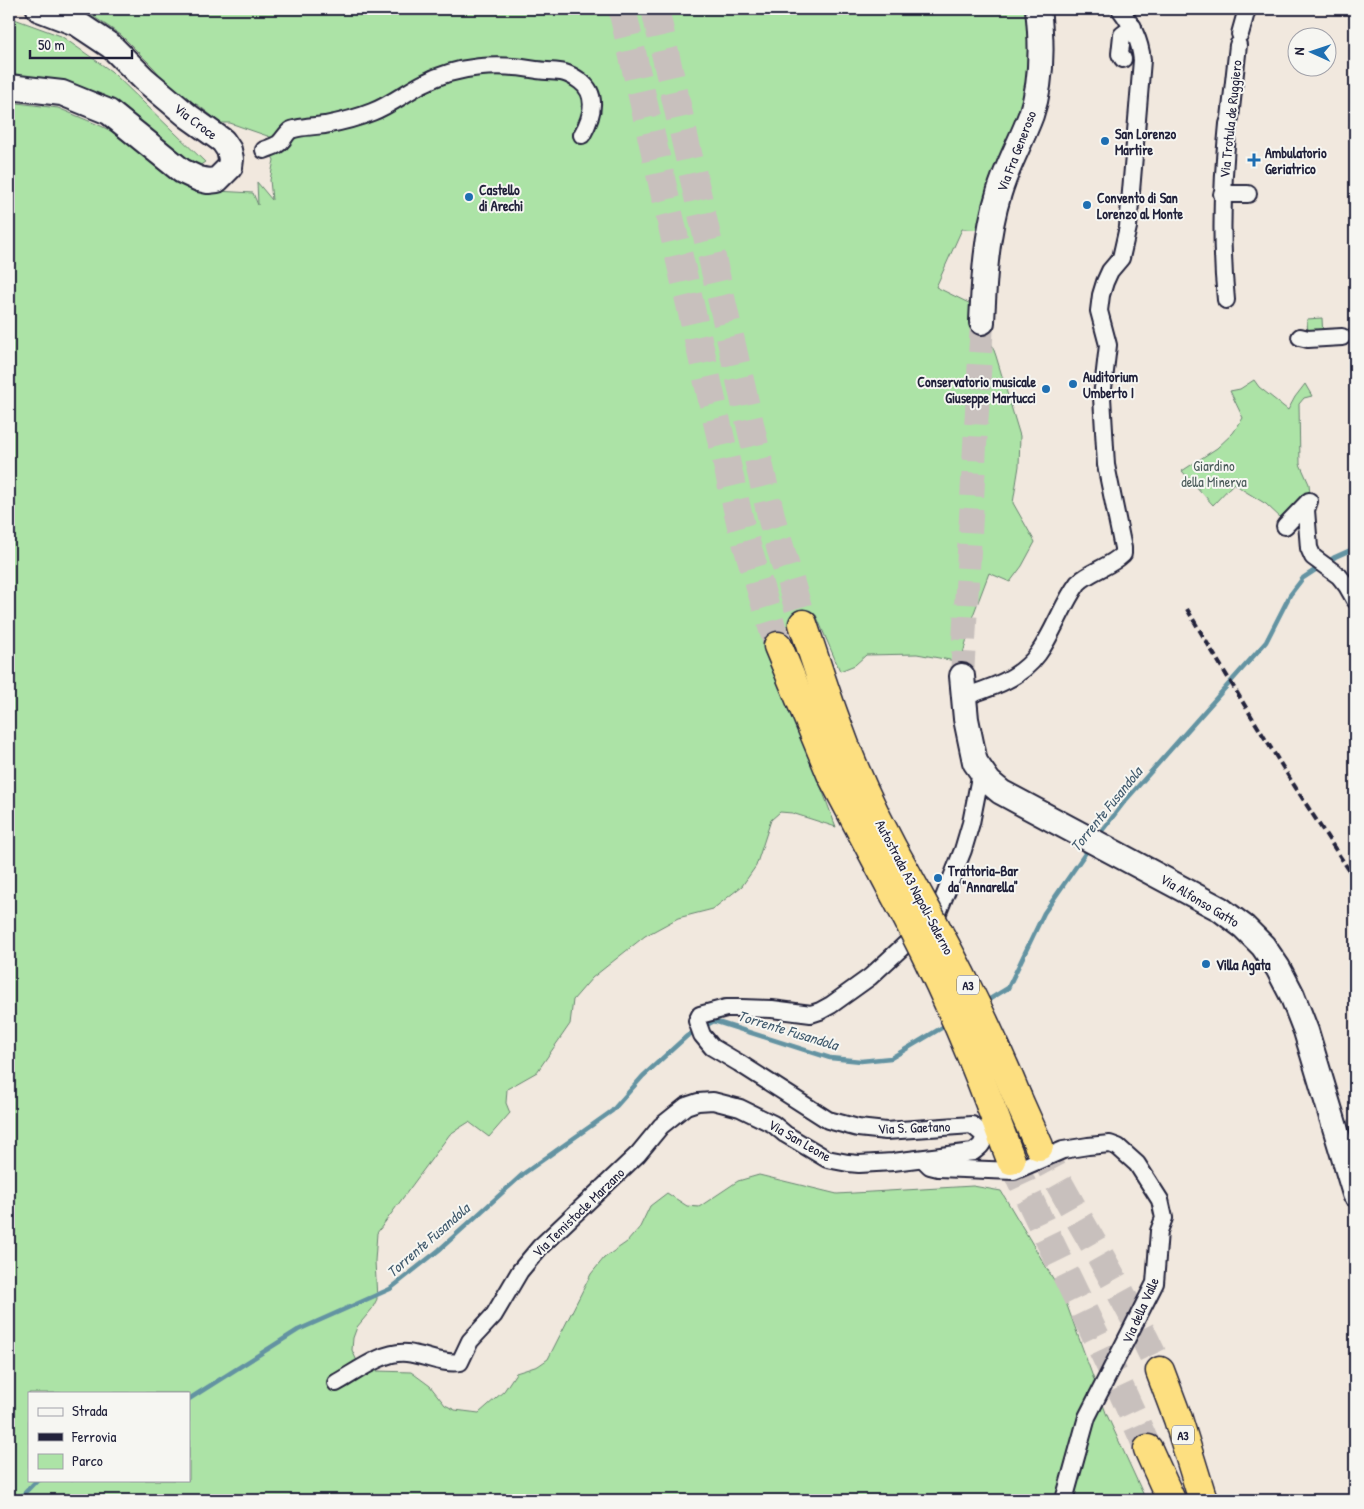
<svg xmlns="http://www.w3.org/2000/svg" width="1364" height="1509" viewBox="0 0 1364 1509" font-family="'Patrick Hand',sans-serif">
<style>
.green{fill:#ace3a6;stroke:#678270;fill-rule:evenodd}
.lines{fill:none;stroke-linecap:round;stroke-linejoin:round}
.stream{stroke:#6393a2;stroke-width:4.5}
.street-tunnel{stroke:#c8c0bd;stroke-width:16;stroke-dasharray:16 8;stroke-linecap:butt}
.secondary-tunnel{stroke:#c8c0bd;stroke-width:24;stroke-dasharray:24 12;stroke-linecap:butt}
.highway-tunnel{stroke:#c8c0bd;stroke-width:28;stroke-dasharray:28 14;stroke-linecap:butt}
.street-casing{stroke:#22223b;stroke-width:20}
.secondary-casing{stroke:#22223b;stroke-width:28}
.highway-casing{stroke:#22223b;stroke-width:31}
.street{stroke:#f6f6f2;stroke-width:16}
.secondary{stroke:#f6f6f2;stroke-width:24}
.highway{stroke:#fddf80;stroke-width:28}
.rail{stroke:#22223b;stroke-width:4;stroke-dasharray:8 4;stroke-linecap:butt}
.highway-bridge-casing{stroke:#22223b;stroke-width:31;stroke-linecap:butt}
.highway-bridge{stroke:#fddf80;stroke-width:28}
.poi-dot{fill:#1f6fb2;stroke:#f6f6f2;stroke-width:2}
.labels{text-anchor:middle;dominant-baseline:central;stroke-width:4;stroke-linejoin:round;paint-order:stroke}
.shield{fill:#f6f6f2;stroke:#626272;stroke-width:1}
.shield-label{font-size:12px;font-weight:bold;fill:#22223b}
.street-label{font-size:14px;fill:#22223b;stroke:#f6f6f2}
.poi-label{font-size:14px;font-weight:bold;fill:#22223b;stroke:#f6f6f2;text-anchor:start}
.park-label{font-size:14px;fill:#4b5c5b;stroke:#f6f6f2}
.water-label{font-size:15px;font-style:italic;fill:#425b6e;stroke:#f6f6f2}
</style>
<rect width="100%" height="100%" fill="#f1e8de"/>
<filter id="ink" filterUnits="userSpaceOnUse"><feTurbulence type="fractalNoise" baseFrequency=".02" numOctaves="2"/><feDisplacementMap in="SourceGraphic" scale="10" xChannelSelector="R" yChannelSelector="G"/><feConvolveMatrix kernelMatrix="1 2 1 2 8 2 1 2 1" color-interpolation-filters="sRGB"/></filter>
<g filter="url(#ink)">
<g class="green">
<path d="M82,9H1030V73L1016,132L987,230L962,229L936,287L979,308L996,356L1020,436L1019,466L1013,503L1035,542L1022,566L1010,582L989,573L972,618L961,662L917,654L866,655L855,665L840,671L816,615L764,634L836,827L792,813L780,812L771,820L756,866L742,886L713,909L678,918L645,936L592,978L573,1000L570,1024L537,1072L507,1089L506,1103L510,1113L489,1137L469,1122L450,1134L377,1233L375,1261L377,1299L372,1309L357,1327L353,1338L352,1350L357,1361L366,1368L377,1371L411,1372L430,1386L445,1405L455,1410L479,1413L504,1391L516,1373L538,1366L548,1359L591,1274L604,1258L627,1242L640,1227L650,1206L667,1193L687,1206L699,1207L738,1181L759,1175L837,1194L973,1186L1001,1191L1064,1297L1106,1413L1146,1500H9V102L58,108L101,126L139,145L217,191L253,193L258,205L257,182L272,200L270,180L274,160L271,154L276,139L230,123H221L198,105L177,96L154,68L121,35ZM29,1393H189V1480H29Z"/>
<path d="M9,17L61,36L111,71L205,162L196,168L112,104L48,79L9,76Z"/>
<path d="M1322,318L1323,338L1308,339L1307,319Z"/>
<path d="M1254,380L1259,387L1288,410L1295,397L1305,384L1312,396L1304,398L1299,404L1300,464L1309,484L1310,494L1283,520L1266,504L1243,490L1234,483L1213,505L1182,471L1217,448L1233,433L1243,418L1230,391L1240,389Z"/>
</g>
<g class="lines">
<g class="stream">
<path d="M1098,836L1125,801L1266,642L1290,595L1303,578L1335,557L1355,548"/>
<path d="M985,1002L1008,988L1044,913L1089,848"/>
<path d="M703,1027L714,1021L830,1058L861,1061L891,1058L948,1024"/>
<path d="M189,1399L298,1330L390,1289L439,1250L523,1174L612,1111L643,1076L687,1036L696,1031"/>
<path d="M18,1500L37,1480"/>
</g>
<path class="street-tunnel" d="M1342,337H1355"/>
<path class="secondary-tunnel" d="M962,676L982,322"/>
<g class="highway-tunnel">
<path d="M622,9L741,526L778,646"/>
<path d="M655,9L772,520L803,624"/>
<path d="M1039,1146C1078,1221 1125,1293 1160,1371"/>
<path d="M1011,1160C1056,1257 1105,1351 1148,1449"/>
</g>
<defs>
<g id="street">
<path d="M1240,34L1247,9"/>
<path d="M1123,59L1120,54L1122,35L1133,27"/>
<path d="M264,150C268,148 274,147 278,144C283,141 286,133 291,130C298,127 316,126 325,125C341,122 357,118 372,112C390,105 405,93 422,84C457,65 499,63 537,70C556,73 562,68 580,81C599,95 592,117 582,135"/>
<path d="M1222,194H1248"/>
<path d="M1226,300C1220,241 1222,183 1228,124L1230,118L1238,45"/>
<path d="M1300,337L1308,339L1342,337"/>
<path d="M1285,526L1309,501L1306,510L1309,548L1313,557L1339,576L1347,586L1355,600"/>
<path d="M963,697C991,688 1020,679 1038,654C1054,632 1062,605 1078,583C1090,571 1110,567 1123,554V548L1106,465L1102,397L1108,345L1099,311L1101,295L1105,282L1110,271L1121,258L1128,227L1142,60C1140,40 1132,25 1120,9"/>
<path d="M923,1159L930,1166L938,1168L1014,1171L1063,1150L1088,1146L1110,1144L1118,1147L1137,1164L1160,1200L1164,1218L1159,1231L1155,1283L1087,1417L1064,1500"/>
<path d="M336,1383C356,1372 384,1350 407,1353C425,1355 443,1365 460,1362L470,1341L494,1315L520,1271L540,1247L638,1154L661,1126L686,1106L698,1102L713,1101L740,1108L773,1124L785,1134L827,1159L848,1163L859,1164L893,1162L973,1152C980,1147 984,1144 984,1135L972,1125L886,1131L858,1128L828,1120L739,1063L712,1047L702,1035L697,1021L700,1015L726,1008H741L772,1009L811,1014L820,1011L831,1005L870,977L937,915L963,850L971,823L981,772"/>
</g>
<g id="secondary">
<path d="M9,87L62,93L109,112L182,171L199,179L208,181L217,180L230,167L231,159L229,150L223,141L188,116L144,79L111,46L78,24L39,9"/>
<path d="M982,322C984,279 986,235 999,193C1007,166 1021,142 1031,115C1042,83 1042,43 1038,9"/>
<path d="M962,676L966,719L975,762L989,782L1001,792L1220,909L1244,927L1263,946L1278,968L1292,995L1306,1031L1355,1194"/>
</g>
<g id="highway">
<path d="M803,624C814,656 824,689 836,721C855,775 880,827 908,876"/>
<path d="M778,646L831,774L890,886"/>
<path d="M1018,1099L1039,1146"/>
<path d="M991,1107L1011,1160"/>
<path d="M1160,1371L1178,1419L1203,1500"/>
<path d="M1148,1449L1171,1500"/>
</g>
</defs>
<use href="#street" class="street-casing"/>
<use href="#secondary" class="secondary-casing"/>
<use href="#highway" class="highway-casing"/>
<use href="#street" class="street"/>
<use href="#secondary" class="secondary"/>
<use href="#highway" class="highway"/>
<path class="rail" d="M1187,609C1241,700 1296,791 1355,879"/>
<defs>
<g id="highway-bridge">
<path d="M908,876C949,950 986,1020 1018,1099"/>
<path d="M890,886C930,959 962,1029 991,1107"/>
</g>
</defs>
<use href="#highway-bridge" class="highway-bridge-casing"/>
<use href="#highway-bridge" class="highway-bridge"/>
</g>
</g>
<g class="poi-dot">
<circle cx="1105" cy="141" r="5"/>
<path d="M1251.5 152.5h5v5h5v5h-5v5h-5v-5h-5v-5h5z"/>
<circle cx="469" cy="197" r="5"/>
<circle cx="1087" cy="205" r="5"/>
<circle cx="1073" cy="384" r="5"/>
<circle cx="1046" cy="389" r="5"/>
<circle cx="938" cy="878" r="5"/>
<circle cx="1206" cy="964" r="5"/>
</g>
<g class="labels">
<g class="shield">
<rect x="957" y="975.5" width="22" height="19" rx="4"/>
<rect x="1172" y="1425.5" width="22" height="19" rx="4"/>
</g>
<g class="shield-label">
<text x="968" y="985">A3</text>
<text x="1183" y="1435">A3</text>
</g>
<g class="street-label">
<text transform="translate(1230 119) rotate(-84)">Via Trotula de Ruggiero</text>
<text transform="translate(196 121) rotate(37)">Via Croce</text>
<text transform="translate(1016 151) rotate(-69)">Via Fra Generoso</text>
<text transform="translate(915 887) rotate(62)">Autostrada A3 Napoli-Salerno</text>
<text transform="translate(1200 900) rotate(31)">Via Alfonso Gatto</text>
<text transform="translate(914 1127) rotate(-2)">Via S. Gaetano</text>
<text transform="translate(800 1140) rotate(30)">Via San Leone</text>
<text transform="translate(578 1212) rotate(-44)">Via Temistocle Marzano</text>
<text transform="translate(1140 1310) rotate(-66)">Via della Valle</text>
</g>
<g class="poi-label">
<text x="1115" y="133">San Lorenzo<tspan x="1115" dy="16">Martire</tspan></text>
<text x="1265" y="152">Ambulatorio<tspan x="1265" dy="16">Geriatrico</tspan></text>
<text x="479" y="189">Castello<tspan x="479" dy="16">di Arechi</tspan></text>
<text x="1097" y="197">Convento di San<tspan x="1097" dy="16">Lorenzo al Monte</tspan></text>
<text x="1083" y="376">Auditorium<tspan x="1083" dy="16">Umberto I</tspan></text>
<text x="1036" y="381" text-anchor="end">Conservatorio musicale<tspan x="1036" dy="16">Giuseppe Martucci</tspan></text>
<text x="948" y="870">Trattoria-Bar<tspan x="948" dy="16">da "Annarella"</tspan></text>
<text x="1216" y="964">Villa Agata</text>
</g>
<g class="park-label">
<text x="1214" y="465">Giardino<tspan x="1214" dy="16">della Minerva</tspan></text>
</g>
<g class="water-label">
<text transform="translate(1106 809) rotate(-51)">Torrente Fusandola</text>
<text transform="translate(788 1030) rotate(17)">Torrente Fusandola</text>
<text transform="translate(428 1240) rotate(-41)">Torrente Fusandola</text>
</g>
</g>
<rect width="1364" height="1509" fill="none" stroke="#f6f6f2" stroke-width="30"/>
<rect x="15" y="15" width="1334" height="1479" fill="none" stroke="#22223b" stroke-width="2" filter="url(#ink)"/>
<rect x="28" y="1392" width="162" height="90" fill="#f6f6f2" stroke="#a1a1a9"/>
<rect x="38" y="1408" width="25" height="8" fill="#f6f6f2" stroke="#a1a1a9"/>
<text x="72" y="1416" font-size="15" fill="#22223b">Strada</text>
<rect x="38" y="1433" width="25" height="8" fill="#22223b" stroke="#a1a1a9"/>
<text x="72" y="1442" font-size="15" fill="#22223b">Ferrovia</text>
<rect x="38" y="1454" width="25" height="15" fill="#ace3a6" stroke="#a1a1a9"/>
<text x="72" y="1466" font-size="15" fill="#22223b">Parco</text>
<g transform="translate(1312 52) rotate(273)"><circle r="24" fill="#f6f6f2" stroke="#a1a1a9"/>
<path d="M0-4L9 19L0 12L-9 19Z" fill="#1f6fb2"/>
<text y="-8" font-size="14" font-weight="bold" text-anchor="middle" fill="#22223b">N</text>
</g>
<path d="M30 50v8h102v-8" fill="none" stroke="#22223b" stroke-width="2.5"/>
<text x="38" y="50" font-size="15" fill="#22223b" stroke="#f6f6f2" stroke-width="4" paint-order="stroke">50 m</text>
</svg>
